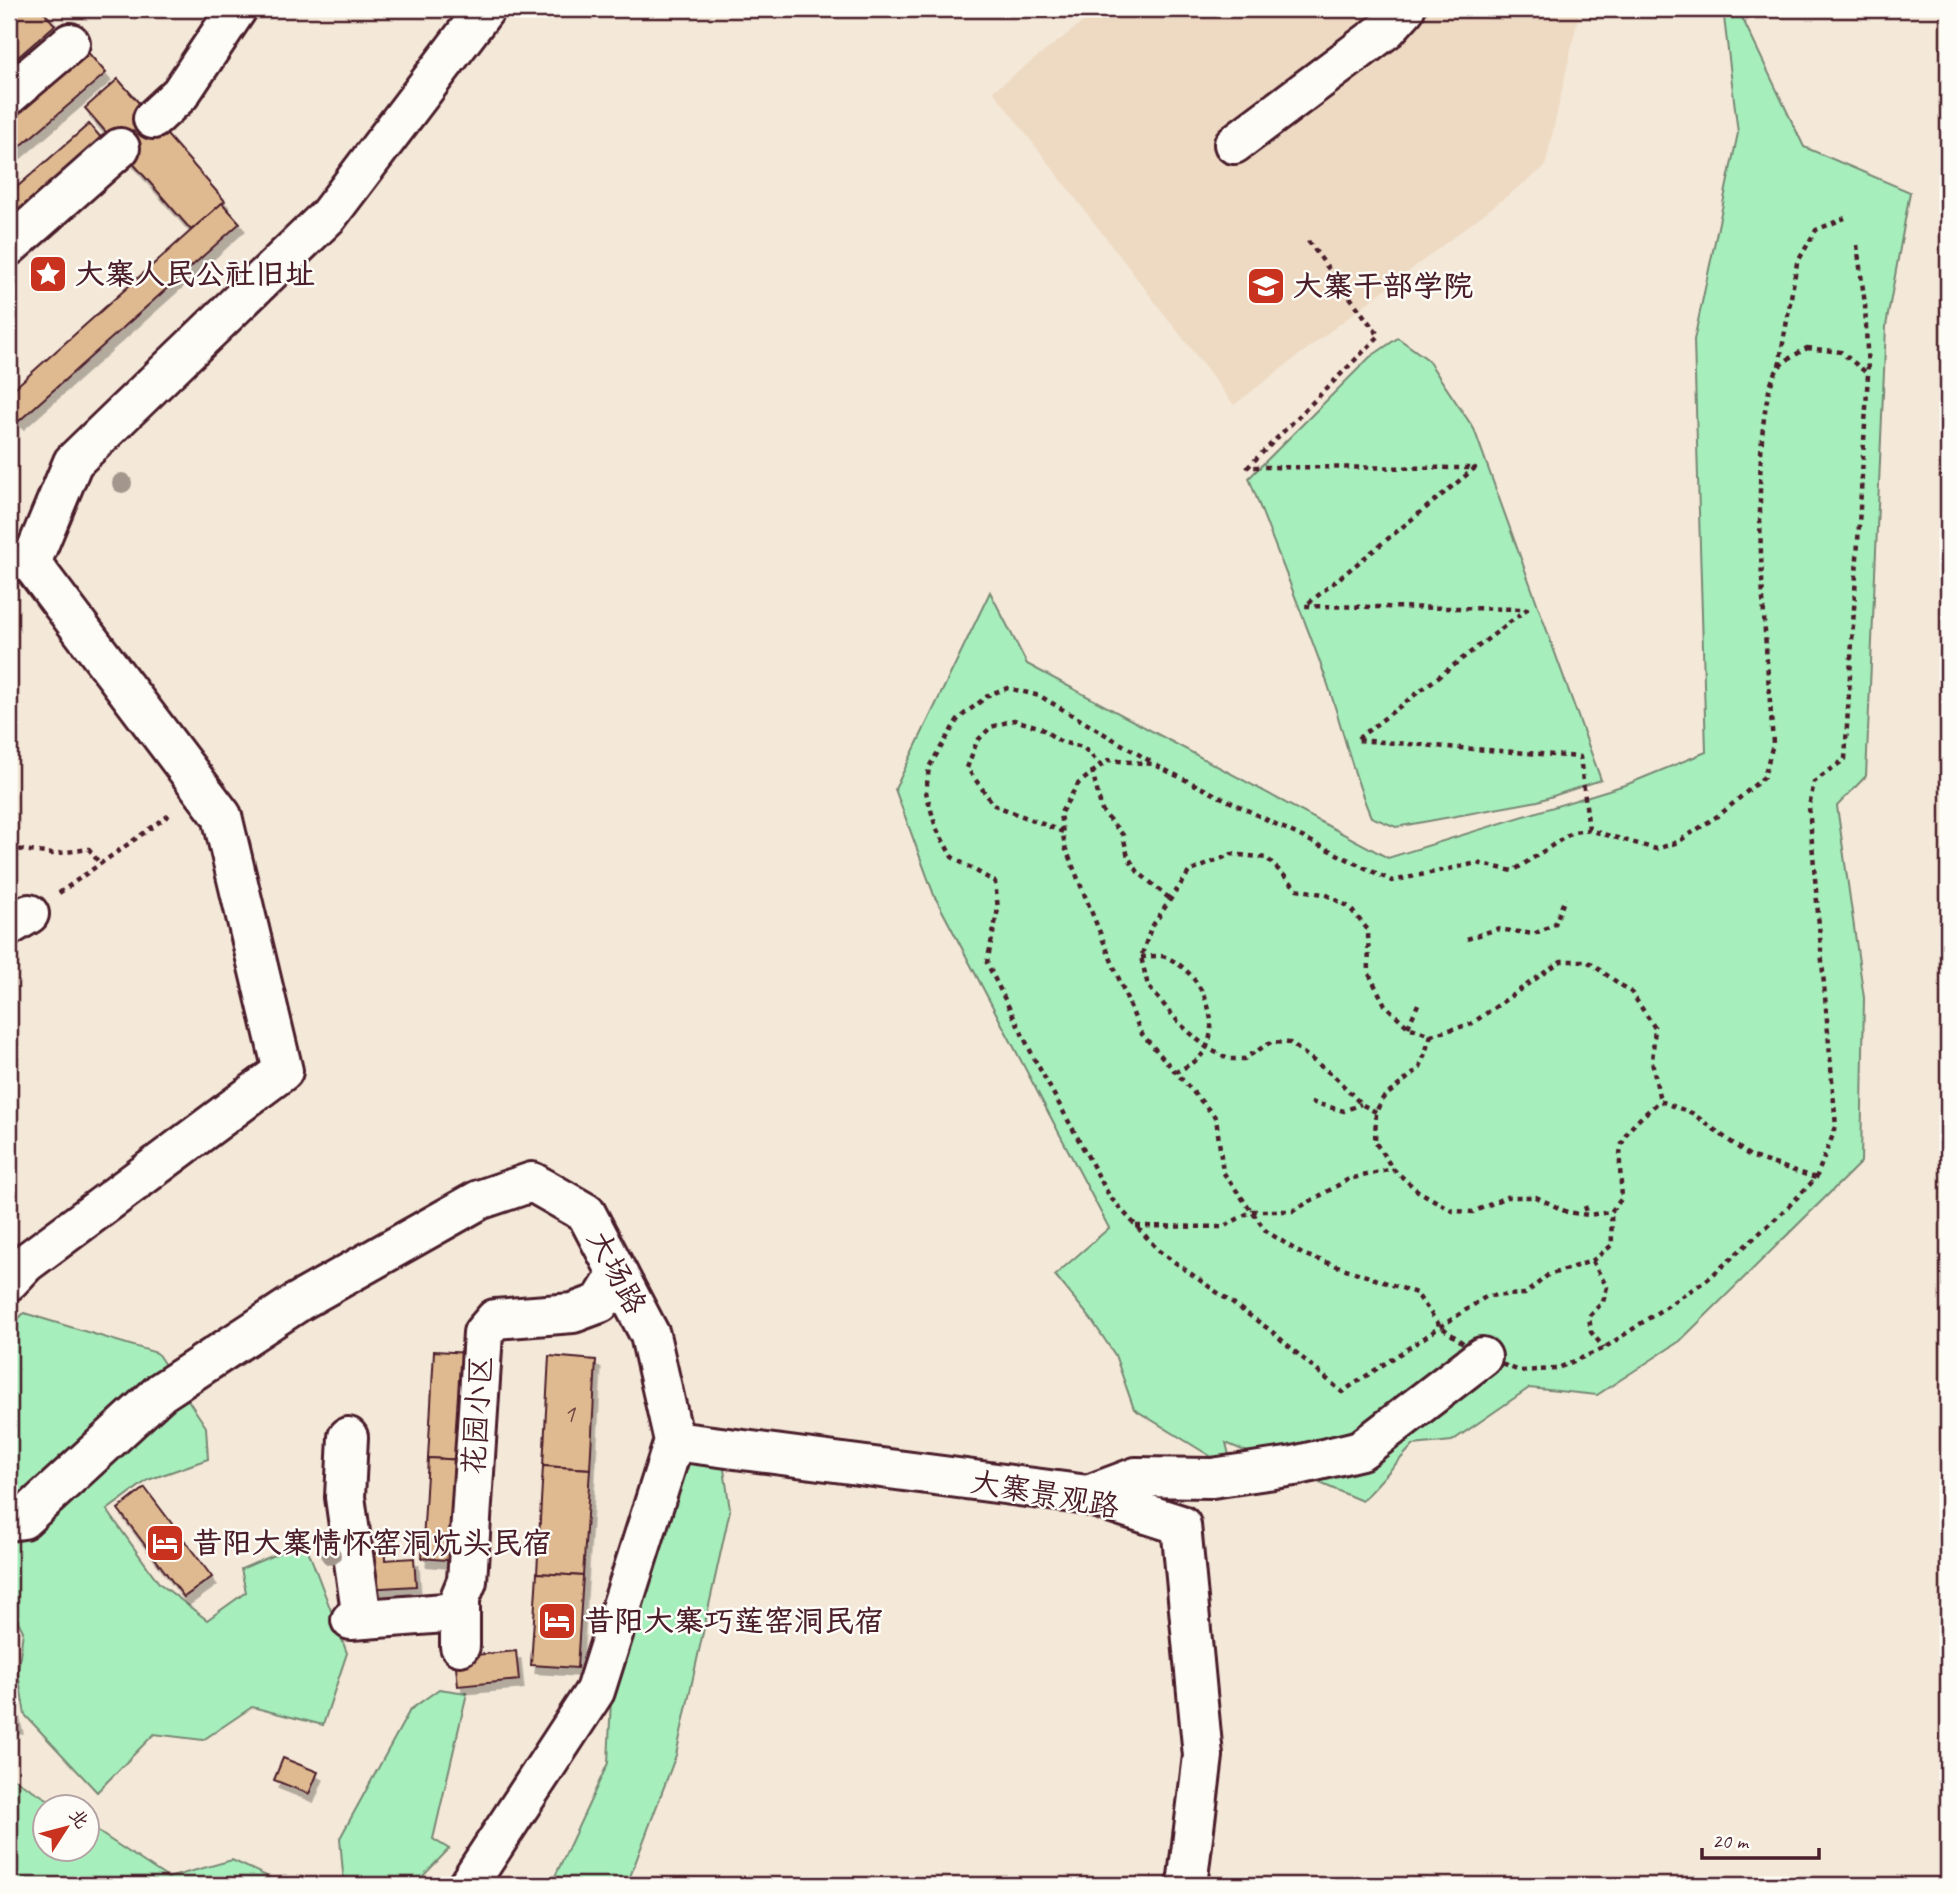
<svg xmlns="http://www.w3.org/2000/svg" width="1957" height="1894" viewBox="0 0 1957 1894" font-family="Caveat,'LXGW WenKai TC',sans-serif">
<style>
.built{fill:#eedac3}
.green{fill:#a6efbc;stroke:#788774;stroke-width:2}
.building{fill:#dfba91;stroke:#4a1f2b;stroke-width:2;filter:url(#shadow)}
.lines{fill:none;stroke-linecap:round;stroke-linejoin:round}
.minor-casing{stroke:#4a1f2b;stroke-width:44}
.major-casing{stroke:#4a1f2b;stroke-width:44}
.path{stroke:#4a1f2b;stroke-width:4.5;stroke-dasharray:5 5;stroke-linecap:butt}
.minor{stroke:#fdfcf7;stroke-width:38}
.major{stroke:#fdfcf7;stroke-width:38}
.tree{fill:#a3968d}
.labels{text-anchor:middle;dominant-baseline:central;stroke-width:5;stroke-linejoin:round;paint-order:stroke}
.number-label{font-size:26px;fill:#6f4644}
.poi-label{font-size:30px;font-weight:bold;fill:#4a1f2b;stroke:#fdfcf7;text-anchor:start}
.street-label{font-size:30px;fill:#4a1f2b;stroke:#fdfcf7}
</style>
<defs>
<filter id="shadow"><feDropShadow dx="4.5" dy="8" stdDeviation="0" flood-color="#0004"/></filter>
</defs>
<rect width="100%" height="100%" fill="#f4e8d8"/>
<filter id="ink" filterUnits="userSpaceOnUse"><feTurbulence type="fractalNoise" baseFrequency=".0143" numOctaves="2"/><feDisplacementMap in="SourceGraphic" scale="14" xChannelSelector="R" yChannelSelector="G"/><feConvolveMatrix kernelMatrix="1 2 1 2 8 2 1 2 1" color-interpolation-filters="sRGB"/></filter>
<g filter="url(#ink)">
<path class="built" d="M1100,9H1580L1545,167L1234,405L993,91Z"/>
<g class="green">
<path d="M1723,9H1738L1804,147L1910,192L1886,326L1866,776L1837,806L1864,998L1861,1162L1680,1341L1597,1395L1529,1388L1452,1441L1413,1445L1362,1501L1226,1443L1229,1455L1215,1459L1134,1409L1115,1355L1091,1319L1055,1275L1109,1228L934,895L895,789L990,592L1027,664L1388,858L1628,784L1706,752L1694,340L1738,133Z"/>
<path d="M1398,338L1427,359L1474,429L1601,780L1538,801L1396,827L1371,817C1352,773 1342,725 1326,679C1302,611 1274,545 1249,478L1370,357Z"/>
<path d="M24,1313L157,1353L206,1427L208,1459L148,1480L107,1510L159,1583L207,1620L246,1592L241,1569L305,1542L347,1653L323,1725L252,1707L203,1740L154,1734L97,1792L25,1715L18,1673L23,1631L9,1604V1328Z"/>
<path d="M685,1452L723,1462L730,1510L676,1755L630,1877V1885H551L608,1763L611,1699Z"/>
<path d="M439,1689L467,1693L433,1839L449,1849L422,1877L424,1885H344L340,1838L410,1710Z"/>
<path d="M9,1776L59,1806H46V1848H88V1825L168,1878L232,1860L286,1885H9Z"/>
</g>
<g class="building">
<path d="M16,9H41L55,25L9,65V15Z"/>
<path d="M85,49L106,73L9,156V114Z"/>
<path d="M118,79L225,201L191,230L85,108Z"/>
<path d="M89,124L110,148L9,236V194Z"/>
<path d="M222,203L240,223L19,421L9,410V393Z"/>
<path d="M434,1351L470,1353L464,1460L428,1458Z"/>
<path d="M549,1356L596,1360L590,1469L543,1466Z"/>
<path d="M428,1458L464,1460L457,1561L422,1558Z"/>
<path d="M543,1466L590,1469L583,1576L537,1573Z"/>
<path d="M145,1488L212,1577L184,1597L118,1509Z"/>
<path d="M385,1553V1560L414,1558L416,1586L365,1589L363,1554Z"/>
<path d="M537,1573L583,1576L577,1668L531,1665Z"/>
<path d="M516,1651L519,1680L458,1686L455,1657Z"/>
<path d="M9,1689L18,1725L9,1727Z"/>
<path d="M283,1758L318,1772L309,1794L274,1780Z"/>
</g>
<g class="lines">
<defs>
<g id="minor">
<path d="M9,95L70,43"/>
<path d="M153,119L180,94L237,9"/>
<path d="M1234,144L1387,29L1405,9"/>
<path d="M9,246L120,148"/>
<path d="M9,926L29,914"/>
<path d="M9,1281L26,1263L283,1071L222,816L31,563L73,462L328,216L485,9"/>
<path d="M348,1437L345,1497L362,1619"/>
<path d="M1088,1495L1136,1477L1212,1478L1294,1466L1361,1450L1482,1357"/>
<path d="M351,1620L459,1612"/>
<path d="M460,1646V1598L467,1581L483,1333L495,1319L573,1313L600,1303L618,1274"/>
</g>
<g id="major">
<path d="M674,1441L1088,1495L1181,1525L1203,1756L1187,1885"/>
<path d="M9,1521L23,1519L161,1392L298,1302L479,1200L532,1182L586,1213L650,1335L674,1441L595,1691L468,1885"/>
</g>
</defs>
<use href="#minor" class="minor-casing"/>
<use href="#major" class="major-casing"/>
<g class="path">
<path d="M1308,241L1379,336L1248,467L1475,468L1305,606L1527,609L1356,740L1580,757L1589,830"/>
<path d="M1857,245L1865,304L1868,373"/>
<path d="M1807,348L1841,352L1868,374L1845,759L1814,782L1809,807L1836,1127L1816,1178L1783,1212L1708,1279L1604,1348L1556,1369L1520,1371L1482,1357L1440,1326L1416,1293L1302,1254L1266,1231L1223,1172L1216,1118L1141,1033L1065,847L1060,814L1078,784L1108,760L1153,764L1392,881L1477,863L1513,871L1573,832L1589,830L1656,849L1678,842L1722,813L1764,777L1773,744C1769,676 1742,411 1780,366C1786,359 1799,353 1807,348Z"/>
<path d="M1779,366L1797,263L1816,230L1845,218"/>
<path d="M1150,761L1040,696L1008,688L990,694L958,719L929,767L926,792L936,828L952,857L995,882L998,909L987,963L1035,1060L1110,1197L1159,1251L1270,1330L1342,1392L1487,1296L1525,1294L1548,1275L1592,1261L1612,1245L1611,1212L1622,1198C1618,1140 1615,1139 1660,1101"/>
<path d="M1092,770L1102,811L1123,835L1128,857L1138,872L1169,898"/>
<path d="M1063,832L994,805L967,768L977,741L991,727L1014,720L1039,727L1061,742L1083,747L1100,764"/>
<path d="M9,848L52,854L89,849L100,864"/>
<path d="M59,893L172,813"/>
<path d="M1467,939L1497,929L1534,934L1555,924L1565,898"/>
<path d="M1141,957C1149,957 1161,954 1168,958C1202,973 1227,1028 1199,1058C1193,1064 1183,1068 1176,1072"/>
<path d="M1408,1027L1419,1002"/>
<path d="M1431,1035L1420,1068L1383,1098L1376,1112L1375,1142L1393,1169L1418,1191L1453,1211L1473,1212L1506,1197H1536L1567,1212L1588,1215L1611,1212"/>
<path d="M1311,1102L1344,1111L1361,1104"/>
<path d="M1376,1112L1361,1104L1335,1077L1290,1043L1271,1042L1244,1059H1228L1206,1047L1180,1024L1148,986L1141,957L1151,928L1189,872L1232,854L1267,858L1297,889L1327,895L1349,907L1368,930L1369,974L1385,1005L1408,1027L1431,1035L1471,1024L1561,961H1587L1631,992L1655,1028L1652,1061L1660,1101L1692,1113L1750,1156L1816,1178"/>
<path d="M1585,1206L1588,1215"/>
<path d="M1136,1226L1223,1227L1252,1211H1293L1349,1179L1393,1169"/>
<path d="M1592,1261L1607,1287L1603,1302L1589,1316L1591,1332L1604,1348"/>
</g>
<use href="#minor" class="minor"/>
<use href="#major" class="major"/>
</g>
<g class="tree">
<circle cx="122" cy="483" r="10"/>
<circle cx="331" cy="1555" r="10"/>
</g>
</g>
<defs>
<symbol id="sight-square" viewBox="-11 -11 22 22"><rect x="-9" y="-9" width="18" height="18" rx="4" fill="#c8321e" stroke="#fdfcf7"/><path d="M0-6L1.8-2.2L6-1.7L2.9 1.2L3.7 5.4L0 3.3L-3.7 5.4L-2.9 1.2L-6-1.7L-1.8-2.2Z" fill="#fff"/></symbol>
<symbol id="university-square" viewBox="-11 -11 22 22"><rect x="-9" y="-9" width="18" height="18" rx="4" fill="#c8321e" stroke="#fdfcf7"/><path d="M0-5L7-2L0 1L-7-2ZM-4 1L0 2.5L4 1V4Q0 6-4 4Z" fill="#fff"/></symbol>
<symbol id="hotel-square" viewBox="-11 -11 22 22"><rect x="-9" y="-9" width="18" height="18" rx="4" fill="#c8321e" stroke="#fdfcf7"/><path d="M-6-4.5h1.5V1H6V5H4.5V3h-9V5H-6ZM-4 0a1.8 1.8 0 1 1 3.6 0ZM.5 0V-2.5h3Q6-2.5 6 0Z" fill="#fff"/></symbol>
</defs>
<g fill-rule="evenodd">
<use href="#sight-square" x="26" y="252" width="44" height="44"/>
<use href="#university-square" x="1244" y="264" width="44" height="44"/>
<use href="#hotel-square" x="143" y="1521" width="44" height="44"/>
<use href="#hotel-square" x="535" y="1599" width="44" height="44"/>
</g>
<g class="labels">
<g class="number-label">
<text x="569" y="1413">1</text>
</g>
<g class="poi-label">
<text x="75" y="274">大寨人民公社旧址</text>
<text x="1293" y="286">大寨干部学院</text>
<text x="192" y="1543">昔阳大寨情怀窑洞炕头民宿</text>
<text x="584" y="1621">昔阳大寨巧莲窑洞民宿</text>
</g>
<g class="street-label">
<text transform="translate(617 1272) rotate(62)">大场路</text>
<text transform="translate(477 1415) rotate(-86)">花园小区</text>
<text transform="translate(1045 1494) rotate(10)">大寨景观路</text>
</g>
</g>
<rect width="1957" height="1894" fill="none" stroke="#fdfcf7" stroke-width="35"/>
<rect x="18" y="18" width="1922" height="1859" fill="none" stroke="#4a1f2b" stroke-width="2.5" filter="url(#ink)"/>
<g transform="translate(66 1828) rotate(54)"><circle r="33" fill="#fdfcf7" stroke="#b5a4a5" stroke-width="2"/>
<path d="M0-5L12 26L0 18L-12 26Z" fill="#c8321e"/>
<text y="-10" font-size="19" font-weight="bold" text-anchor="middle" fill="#4a1f2b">北</text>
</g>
<path d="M1702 1848v10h117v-10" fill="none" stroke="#4a1f2b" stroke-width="3.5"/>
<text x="1712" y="1848" font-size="21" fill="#4a1f2b" stroke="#fdfcf7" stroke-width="5" paint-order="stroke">20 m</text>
</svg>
